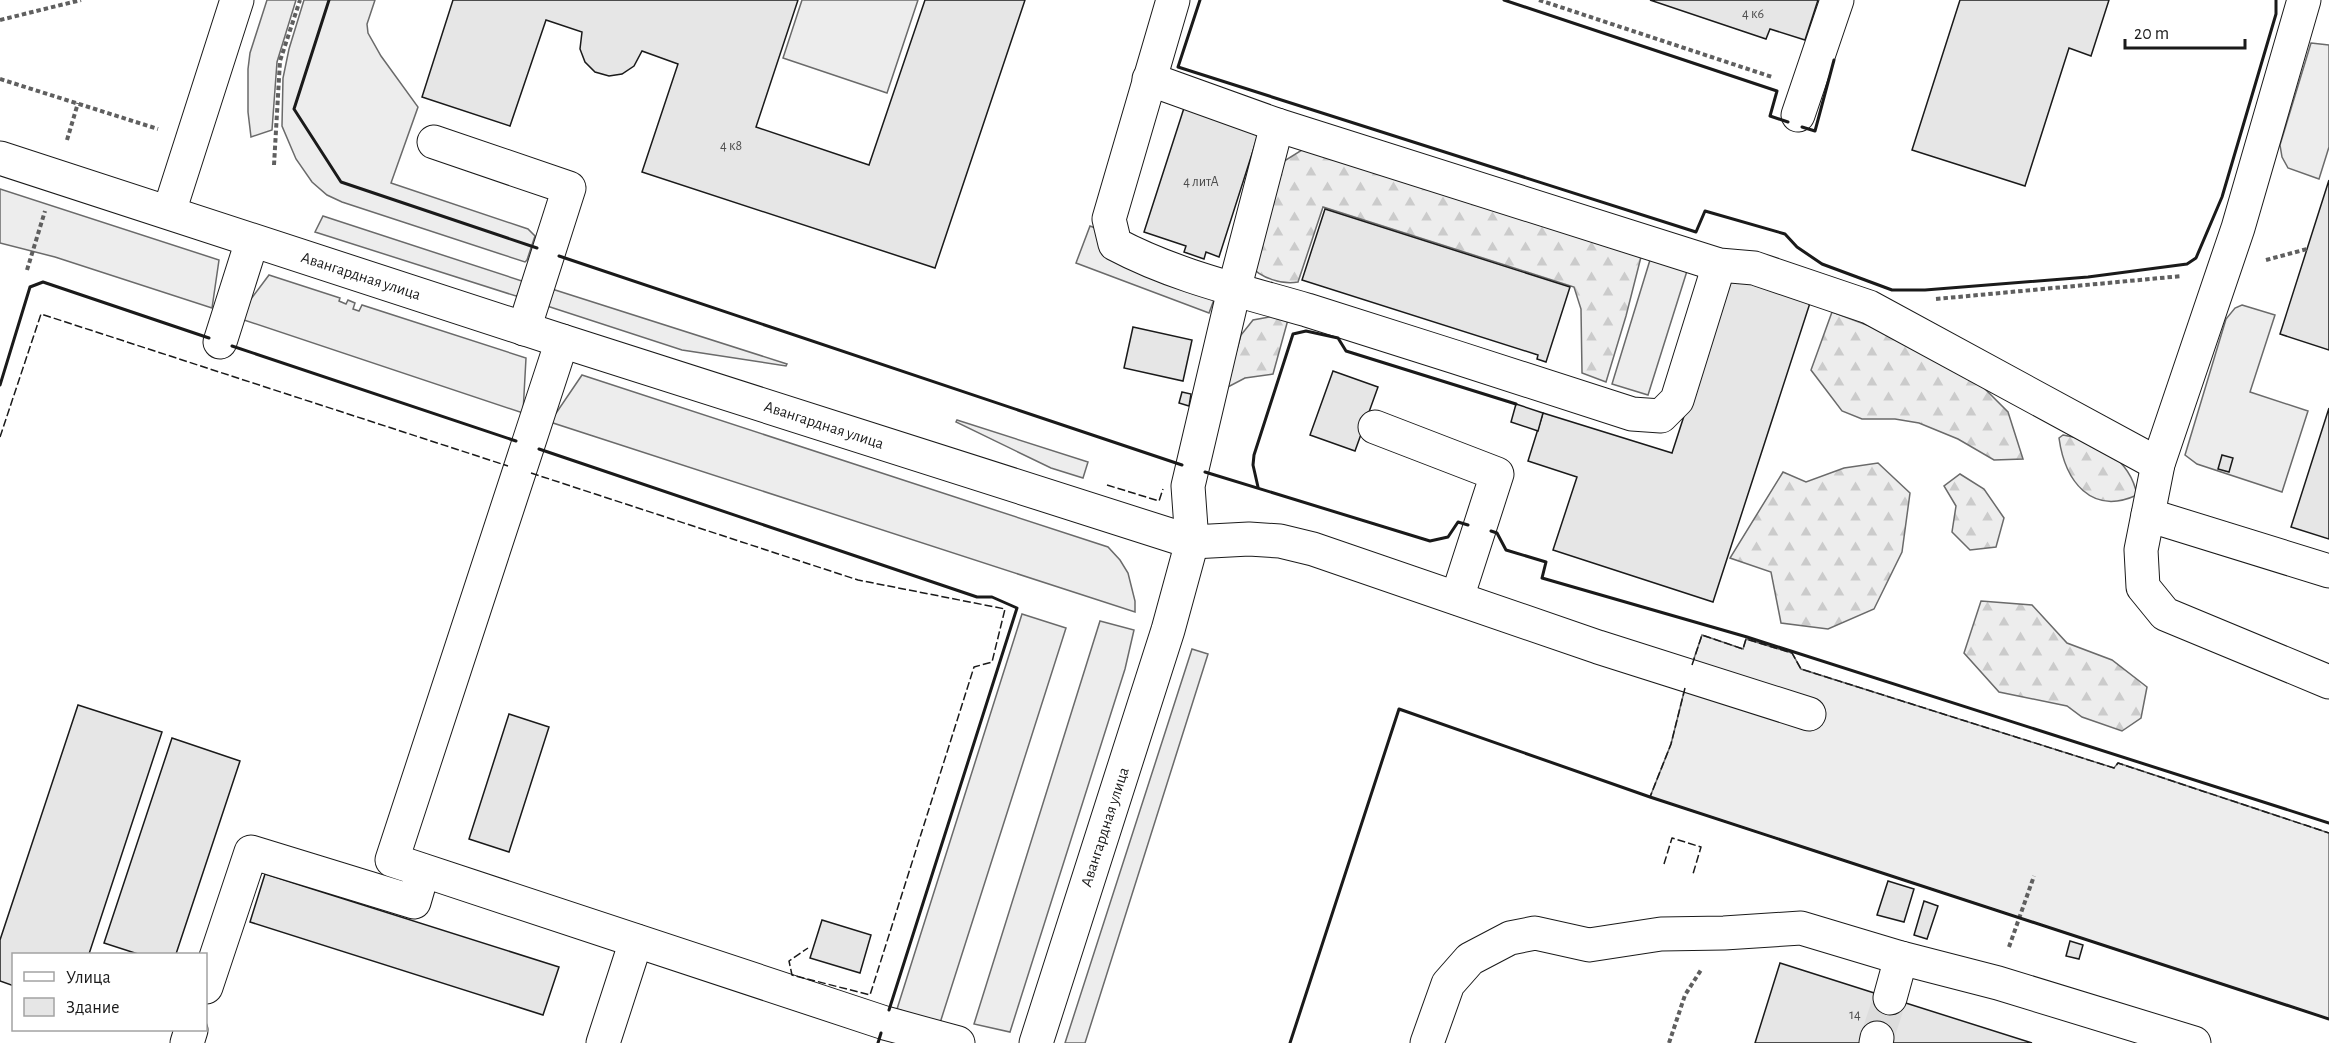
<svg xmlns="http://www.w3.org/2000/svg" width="2329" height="1043" viewBox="0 0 2329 1043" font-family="'Alegreya Sans',sans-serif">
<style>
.built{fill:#ededed;stroke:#6a6a6a;stroke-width:1.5}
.forest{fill:url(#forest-firs);stroke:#6a6a6a;stroke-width:1.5}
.building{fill:#e6e6e6;stroke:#1a1a1a;stroke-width:1.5}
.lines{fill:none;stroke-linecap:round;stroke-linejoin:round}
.minor-tunnel{stroke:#ddd;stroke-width:33;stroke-dasharray:33 16;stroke-linecap:butt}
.minor-casing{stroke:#1a1a1a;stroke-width:35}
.path{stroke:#5f5f5f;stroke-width:4;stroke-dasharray:4.5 3;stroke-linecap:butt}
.minor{stroke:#fff;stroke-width:33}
.fence{stroke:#1a1a1a;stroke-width:1.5;stroke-dasharray:8 3;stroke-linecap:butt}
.wall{stroke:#1a1a1a;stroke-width:3}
.labels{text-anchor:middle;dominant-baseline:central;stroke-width:4.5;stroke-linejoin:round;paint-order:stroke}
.number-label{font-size:14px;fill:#4d4d4d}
.street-label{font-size:16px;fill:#1a1a1a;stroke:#fff}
</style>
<defs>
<pattern id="forest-firs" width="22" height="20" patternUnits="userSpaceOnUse" patternTransform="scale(1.5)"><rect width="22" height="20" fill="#ededed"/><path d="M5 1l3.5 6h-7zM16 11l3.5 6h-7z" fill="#cbcbcb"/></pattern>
</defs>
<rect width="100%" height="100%" fill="#fff"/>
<g class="built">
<path d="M267,0H296L277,62L272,130L251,137L248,112V69L250,53Z"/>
<path d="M304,0H375L367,24L368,33L381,56L418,107L391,183L528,229L535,236L527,260L525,262L342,202L327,195L312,182L296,159L282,126L283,78L289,49Z"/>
<path d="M802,0H918L887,93L783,58Z"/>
<path d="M2311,43L2329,45V147L2319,179L2288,168L2282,157L2280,145Z"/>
<path d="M0,189L219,260L212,308L55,257L0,243Z"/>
<path d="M323,216L522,281L521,294L516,296L315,232Z"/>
<path d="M1090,226L1223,276L1209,313L1076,263Z"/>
<path d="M1650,260L1687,271L1648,395L1612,384Z"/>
<path d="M269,275L340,298L339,301L346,304L348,300L355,303L353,309L359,311L362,305L526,358L523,413L241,319L245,307Z"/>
<path d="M552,289L787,364L786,366L682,350L547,306Z"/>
<path d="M2242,305L2275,315L2250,392L2308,411L2282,492L2197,464L2185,455L2226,319L2235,308Z"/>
<path d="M582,375L1108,547L1120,560L1128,573L1135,601V612L550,422Z"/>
<path d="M957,420L1088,462L1083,478L1051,468L956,422Z"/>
<path d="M1022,614L1066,628L940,1023L897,1009Z"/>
<path d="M1100,621L1134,630L1125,669L1010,1032L974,1024Z"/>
<path d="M1702,635L1743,649L1746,639L1792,653L1801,669L2114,768L2118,763L2329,833V1019L1650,797L1671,744L1688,676Z"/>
<path d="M1192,649L1208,654L1085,1043H1065Z"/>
</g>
<g class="forest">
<path d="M1305,148L1641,257L1626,316L1606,382L1582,373L1581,309L1574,287L1323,207L1298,282C1283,285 1260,278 1251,266L1281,163Z"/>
<path d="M1832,312L1875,328L1969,373L2008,412L2023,459L1994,460L1958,439L1919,423L1895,419H1862L1842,411L1811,370Z"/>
<path d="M1275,316H1289L1273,374L1245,378L1226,388L1241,335L1253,320Z"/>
<path d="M2063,435C2097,440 2130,459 2137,495C2091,516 2065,481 2059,438Z"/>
<path d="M1878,463L1910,493L1902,552L1874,609L1828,629L1781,623L1771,572L1730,558L1783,472L1806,482L1844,468Z"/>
<path d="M1960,474L1984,489L2004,518L1996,547L1970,550L1952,532L1956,506L1944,486Z"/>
<path d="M1981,601L2032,605L2067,643L2112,660L2147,687L2141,718L2122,731L2082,717L2067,706L1999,692L1964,653Z"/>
</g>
<g class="building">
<path d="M453,0H798L756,127L869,165L925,0H1025L935,268L642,172L678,64L642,51L634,66L622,74L609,76L595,72L585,62L580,49L582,32L546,20L510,126L422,97Z"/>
<path d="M1650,0H1818L1805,40L1770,29L1766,39Z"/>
<path d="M1960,0H2109L2091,56L2069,48L2025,186L1912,150Z"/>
<path d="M1184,108L1259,132L1219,257L1206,252L1204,259L1184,252L1186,246L1144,232Z"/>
<path d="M2329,180V350L2280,334Z"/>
<path d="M1325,209L1570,287L1546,362L1537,359L1538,355L1302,280Z"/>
<path d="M1729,277L1810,303L1713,602L1553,550L1577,477L1528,461L1543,413L1672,453Z"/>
<path d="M1133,327L1192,340L1183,381L1124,368Z"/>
<path d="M1333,371L1378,387L1355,451L1310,435Z"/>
<path d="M1182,392L1191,394L1189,406L1179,403Z"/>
<path d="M1516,404L1543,413L1538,431L1511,422Z"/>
<path d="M2329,408V539L2291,527Z"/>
<path d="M2222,455L2233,458L2229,472L2218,469Z"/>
<path d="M78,705L162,732L89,954H14V986L0,981V940Z"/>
<path d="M509,714L549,727L509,852L469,839Z"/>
<path d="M172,738L240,761L176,954H138L104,943Z"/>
<path d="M265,874L559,967L543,1015L250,922Z"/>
<path d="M1888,881L1914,889L1904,922L1877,915Z"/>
<path d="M1924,901L1938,906L1927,939L1914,935Z"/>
<path d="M822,920L871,935L860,973L810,958Z"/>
<path d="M2070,941L2083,945L2079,959L2066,956Z"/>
<path d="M1780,963L1890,998L2032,1043H1889L1863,1033L1860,1043H1755Z"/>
</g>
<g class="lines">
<path class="minor-tunnel" d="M1877,1038L1890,998"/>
<defs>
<g id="minor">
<path d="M1173,0L1109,219L1115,244C1175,276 1242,291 1307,310C1416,344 1523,379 1632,414L1661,416L1677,400L1719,265"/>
<path d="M2304,0L2238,228L2158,464L2141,550L2143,587L2165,614L2329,682"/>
<path d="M1149,79L1277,125L1719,265L1754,268L1869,307L2158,464"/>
<path d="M1798,115L1837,0"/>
<path d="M434,142L569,188L524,329"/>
<path d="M0,158L562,341L1192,542L1249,539L1280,541L1313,549L1598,647L1809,714"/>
<path d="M169,212L237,0"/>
<path d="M562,341L392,860L885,1023L958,1043"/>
<path d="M220,342L252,241"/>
<path d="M1375,427L1497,474L1457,598"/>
<path d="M2148,515L2329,571"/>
<path d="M206,987L251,852L414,902L423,871"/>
<path d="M1890,998L1901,958"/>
<path d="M187,1043L191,1030"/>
<path d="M603,1043L636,941"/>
<path d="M1036,1043L1168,630L1192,542L1188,486L1234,290L1277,125"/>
<path d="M1427,1043L1448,984L1470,959L1510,938L1535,933L1589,945L1661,934L1724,933L1801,928L1901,958L1998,983L2194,1043"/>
<path d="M1876,1043L1877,1038"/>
</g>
</defs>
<use href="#minor" class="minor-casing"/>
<g class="path">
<path d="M1539,0L1772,77"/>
<path d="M0,20L81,0"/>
<path d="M0,79L158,129"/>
<path d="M67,140L78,103"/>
<path d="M274,165L280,61L300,0"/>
<path d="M2266,260L2307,249"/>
<path d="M27,270L45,211"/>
<path d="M1936,299L2182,276"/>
<path d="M2009,947L2034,876"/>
<path d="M1669,1043L1685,995L1701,970"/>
</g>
<use href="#minor" class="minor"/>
<g class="fence">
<path d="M0,437L41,314L508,466"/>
<path d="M531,473L858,580L1005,609L992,662L974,667L870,995L792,975L789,961L808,948"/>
<path d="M1107,485L1159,501L1163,489"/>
<path d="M1692,665L1702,635L1743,649L1746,639L1792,653L1801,669L2114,768L2118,763L2329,833"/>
<path d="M1685,688L1671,744L1650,797L2329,1019"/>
<path d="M1664,864L1672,838L1701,847L1693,874"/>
</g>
<g class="wall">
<path d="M329,0L294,109L341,182L537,248"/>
<path d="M1200,0L1178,67L1696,232L1705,211L1785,234L1797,247L1822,264L1892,290H1925L2088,277L2187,264L2196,258L2222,197L2276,14V0"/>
<path d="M1504,0L1777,91L1770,116L1788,122"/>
<path d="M1802,127L1815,131L1834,60"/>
<path d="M559,256L1182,465"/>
<path d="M232,346L516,441"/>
<path d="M0,385L30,287L43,282L209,338"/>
<path d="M539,449L977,597H992L1017,608L889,1010"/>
<path d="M1205,472L1430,541L1448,537L1458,522L1468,525"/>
<path d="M1258,487L1253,465L1254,455L1293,334L1306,331L1338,338L1346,351L1516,404"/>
<path d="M1491,531L1497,533L1506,550L1546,562L1542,578L1747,637L2329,823"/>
<path d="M878,1043L881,1033"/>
<path d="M1290,1043L1399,709L1650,797L2329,1019"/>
</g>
</g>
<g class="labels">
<g class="number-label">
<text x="1753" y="14">4 к6</text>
<text x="731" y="146">4 к8</text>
<text x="1201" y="182">4 литА</text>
<text x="1855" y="1015">14</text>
</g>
<g class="street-label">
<text transform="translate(361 276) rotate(18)">Авангардная улица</text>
<text transform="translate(824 425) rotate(18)">Авангардная улица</text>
<text transform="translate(1105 827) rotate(-72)">Авангардная улица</text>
</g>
</g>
<rect x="12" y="953" width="195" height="78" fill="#ffffff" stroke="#a3a3a3" stroke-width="1.5"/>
<rect x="24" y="972" width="30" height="9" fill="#ffffff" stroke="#a3a3a3" stroke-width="1.5"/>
<text x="66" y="983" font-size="18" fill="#1a1a1a">Улица</text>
<rect x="24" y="998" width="30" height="18" fill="#e6e6e6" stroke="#a3a3a3" stroke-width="1.5"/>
<text x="66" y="1013" font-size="18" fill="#1a1a1a">Здание</text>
<path d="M2125 39v9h120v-9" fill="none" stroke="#1a1a1a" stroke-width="3"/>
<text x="2134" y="39" font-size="18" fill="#1a1a1a" stroke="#ffffff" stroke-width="4.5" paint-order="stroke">20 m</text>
</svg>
